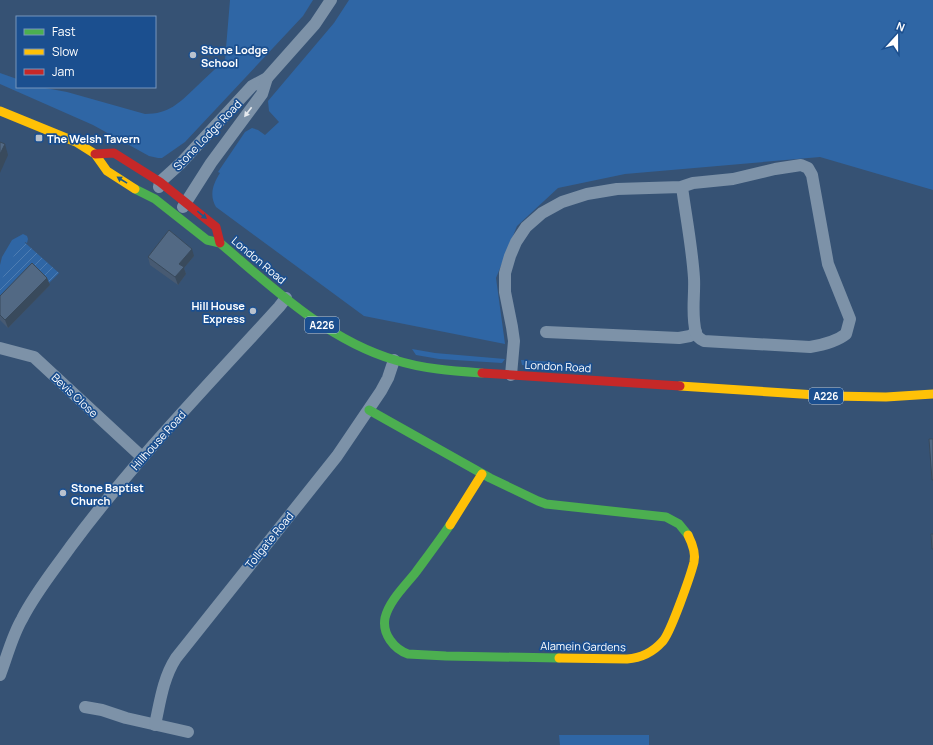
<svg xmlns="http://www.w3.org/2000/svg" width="933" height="745" viewBox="0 0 933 745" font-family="Manrope,sans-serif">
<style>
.grass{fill:#2f66a5}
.garden{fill:url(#garden-furrows)}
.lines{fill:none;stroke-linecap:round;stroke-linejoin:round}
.street{stroke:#7d92a8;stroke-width:12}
.fast{stroke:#4caf50;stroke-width:9}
.slow{stroke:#ffc107;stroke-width:9}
.jam{stroke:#c62828;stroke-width:9}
.wall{fill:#475a72}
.shaded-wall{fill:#394a5c}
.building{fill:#526984;stroke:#394a5c}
.oneway{fill:#e5e9ee}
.oneway2{fill:#205989}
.poi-dot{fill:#b9c2ce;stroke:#1b4f8f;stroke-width:1.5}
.labels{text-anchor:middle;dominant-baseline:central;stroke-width:3.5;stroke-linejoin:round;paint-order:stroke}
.shield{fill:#1b4f8f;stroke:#bbcadd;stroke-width:1}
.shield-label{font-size:10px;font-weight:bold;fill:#fff}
.poi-label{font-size:11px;font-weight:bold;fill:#fff;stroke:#1b4f8f;text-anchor:start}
.street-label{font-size:11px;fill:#fff;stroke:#1b4f8f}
</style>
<defs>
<pattern id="garden-furrows" width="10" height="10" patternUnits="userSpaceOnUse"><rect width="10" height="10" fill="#2f66a5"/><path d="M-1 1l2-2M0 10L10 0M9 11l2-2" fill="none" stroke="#4e7db2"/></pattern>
</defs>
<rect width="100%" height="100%" fill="#365274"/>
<g class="grass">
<path d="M230,0H313L303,16L185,142L162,158H158L149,156L93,125L0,84V73L17,79V87H40L67,92L145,114C169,114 179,103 195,88C205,78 215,69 225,60Z"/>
<path d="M349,0H933V190L820,157L625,174L558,188L517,226L496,278L505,344L364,316L216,207C209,195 213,184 220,173L218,172L245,132L252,128L258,130L265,135L279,122L269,111L268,101L334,23Z"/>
<path d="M23,234L27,236L28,239L27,243L25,242L0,288V265L2,257L12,240Z"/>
<path d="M412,349L435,353L505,359L502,363L439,359L416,355Z"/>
<path d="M521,360L555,362L546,367L522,365Z"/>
<path d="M559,735H649V745H560Z"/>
</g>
<path class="garden" d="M22,240L59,273L48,284L0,300V283Z"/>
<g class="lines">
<g class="street">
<path d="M159,187L160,182L181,163L252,86L267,78L315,24L331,0"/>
<path d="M183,207L211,163L262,94L267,78"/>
<path d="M546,332L679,338L690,336L696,332"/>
<path d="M0,348L34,357L142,457"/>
<path d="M511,375L514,341L512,327L505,292V273L510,256L516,242L526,227L542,213L562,202L587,194L617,189L681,187L693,183L733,179L775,169L801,165L808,168L812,175L828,264L850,319L846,334C836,342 822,345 810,347L704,341C700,339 697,337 696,333C691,314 695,296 694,278C692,247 686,217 682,187"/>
<path d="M0,675C7,657 12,636 22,619C35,593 54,570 71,546C134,461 208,385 279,307L286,298"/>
<path d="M85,707L102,710L126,718L188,732"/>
<path d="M155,725C160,702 163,678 176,658L337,456L381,391L388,378L394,360"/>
</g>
<g class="fast">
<path d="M135,189L155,199L207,240L220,243C273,288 327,340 395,360C423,369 453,371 482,373"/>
<path d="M369,410L490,478L538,501L546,504L666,517L679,524L688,535"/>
<path d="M450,525C439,541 427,557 416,572C405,586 389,601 385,618C382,634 394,649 408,654L446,656L559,658"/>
</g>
<g class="slow">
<path d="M0,111L76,142L95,154L107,171L135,189"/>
<path d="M680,386L832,396L886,397L933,394"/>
<path d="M450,525L482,474"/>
<path d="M559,658L627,659C641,658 653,652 662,642C670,635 691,574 694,562C696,553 692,543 688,535"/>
</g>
<g class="jam">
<path d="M95,154L114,153L160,182L216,227L220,243"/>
<path d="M482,373L680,386"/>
</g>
</g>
<g class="wall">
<path d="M194,256L184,268L186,274L178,285L150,265L148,257Z"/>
<path d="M47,278L50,285L8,328L0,320V296Z"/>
</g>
<g class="shaded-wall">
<path d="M5,144L8,155L0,173V154Z"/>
<path d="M192,249L194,256L184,268L186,274L178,285L175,277L179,264Z"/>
<path d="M47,278L50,285L8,328L5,320Z"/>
</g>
<g class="building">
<path d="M0,142L5,144L0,154Z"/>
<path d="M169,230L192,249L179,264L184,267L175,277L148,257Z"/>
<path d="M32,263L47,278L5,320L0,315V296Z"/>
<path d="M929,439H933V480H932Z"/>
<path d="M931,534H933V549H932Z"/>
</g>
<defs><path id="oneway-solid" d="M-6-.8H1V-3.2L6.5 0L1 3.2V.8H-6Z"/></defs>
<use class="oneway" href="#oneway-solid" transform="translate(248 112) rotate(127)"/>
<g class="oneway2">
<use href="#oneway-solid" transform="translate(122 180) rotate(-148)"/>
<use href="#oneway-solid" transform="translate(202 215) rotate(39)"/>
</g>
<g class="poi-dot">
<circle cx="193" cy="55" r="4"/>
<rect x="35" y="134" width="8" height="8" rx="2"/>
<circle cx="253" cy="311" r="4"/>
<circle cx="63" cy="493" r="4"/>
</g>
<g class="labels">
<g class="shield">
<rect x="305" y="317" width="34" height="16" rx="3"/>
<rect x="809" y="388" width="34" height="16" rx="3"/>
</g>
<g class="shield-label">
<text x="322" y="325">A226</text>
<text x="826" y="396">A226</text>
</g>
<g class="poi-label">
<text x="201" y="49">Stone Lodge<tspan x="201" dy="13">School</tspan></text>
<text x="47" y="138">The Welsh Tavern</text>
<text x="245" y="305" text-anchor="end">Hill House<tspan x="245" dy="13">Express</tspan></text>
<text x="71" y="487">Stone Baptist<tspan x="71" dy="13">Church</tspan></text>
</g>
<g class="street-label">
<text transform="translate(207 135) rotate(-46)">Stone Lodge Road</text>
<text transform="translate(259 260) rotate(40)">London Road</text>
<text transform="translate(558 366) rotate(3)">London Road</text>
<text transform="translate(75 395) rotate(43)">Bevis Close</text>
<text transform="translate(158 440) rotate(-48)">Hillhouse Road</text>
<text transform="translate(269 540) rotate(-51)">Tollgate Road</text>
<text transform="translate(583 646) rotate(1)">Alamein Gardens</text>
</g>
</g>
<rect x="16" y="16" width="140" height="72" fill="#1b4f8f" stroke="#7695bc"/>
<rect x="24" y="29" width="20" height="6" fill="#4caf50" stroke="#7695bc"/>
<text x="52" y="36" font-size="12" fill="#ffffff">Fast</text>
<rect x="24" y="49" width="20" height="6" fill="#ffc107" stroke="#7695bc"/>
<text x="52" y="56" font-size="12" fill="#ffffff">Slow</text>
<rect x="24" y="69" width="20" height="6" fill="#c62828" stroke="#7695bc"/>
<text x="52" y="76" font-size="12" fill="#ffffff">Jam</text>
<g transform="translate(897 36) rotate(21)" stroke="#1b4f8f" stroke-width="3" paint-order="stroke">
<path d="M0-3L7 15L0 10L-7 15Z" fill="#ffffff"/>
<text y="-6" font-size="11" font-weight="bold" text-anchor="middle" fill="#ffffff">N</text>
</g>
</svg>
